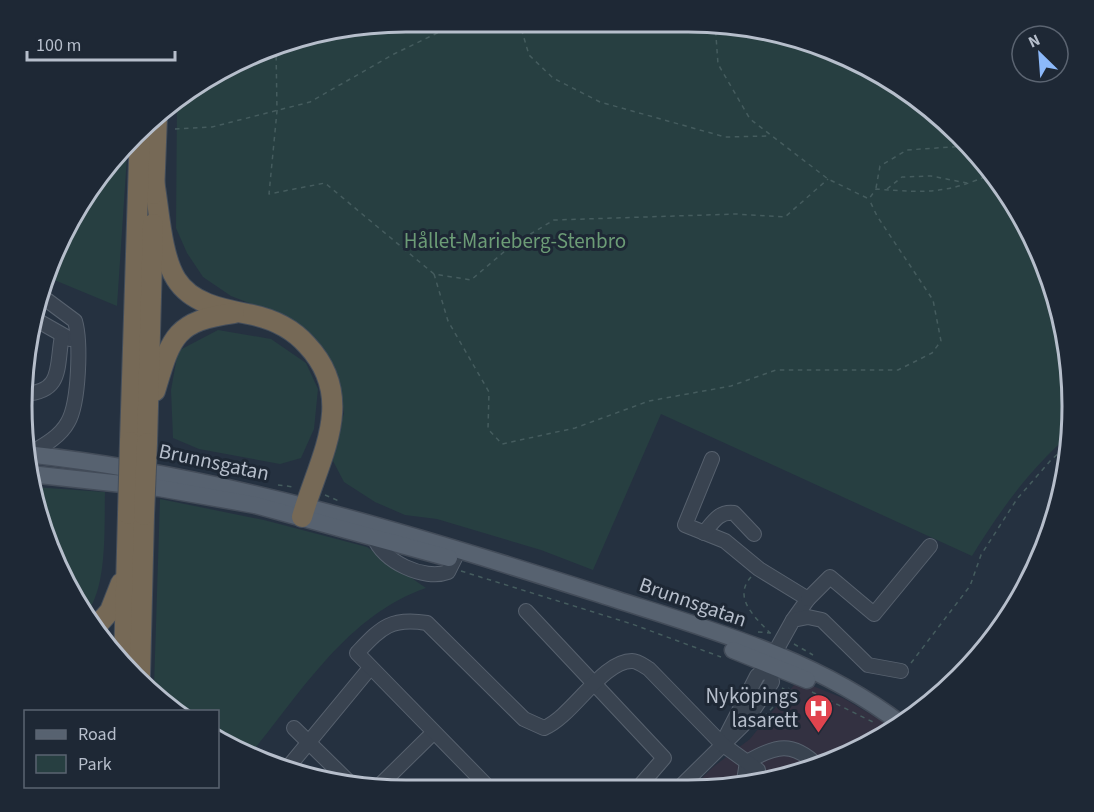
<svg xmlns="http://www.w3.org/2000/svg" width="1094" height="812" viewBox="0 0 1094 812" font-family="'Source Sans 3',sans-serif">
<style>
.medical{fill:#333141}
.green{fill:#273f41}
.lines{fill:none;stroke-linecap:round;stroke-linejoin:round}
.minor-casing{stroke:#57616e;stroke-width:16}
.major-casing{stroke:#434c59;stroke-width:19}
.highway-casing{stroke:#444e5b;stroke-width:22}
.path{stroke:#455c5e;stroke-width:1.5;stroke-dasharray:4.5 4.5;stroke-linecap:butt}
.minor{stroke:#394350;stroke-width:14}
.major{stroke:#576270;stroke-width:16}
.highway{stroke:#766956;stroke-width:20}
.highway-bridge-casing{stroke:#444e5b;stroke-width:22;stroke-linecap:butt}
.highway-bridge{stroke:#766956;stroke-width:20}
.labels{text-anchor:middle;dominant-baseline:central;stroke-width:6;stroke-linejoin:round;paint-order:stroke}
.park-label{font-size:21px;fill:#6c9c76;stroke:#1e2835}
.street-label{font-size:21px;fill:#b6becb;stroke:#1e2835}
.poi-label{font-size:21px;fill:#b6becb;stroke:#1e2835;text-anchor:end}
.rim{fill:none;stroke:#b6becb;stroke-width:3}
</style>
<rect width="100%" height="100%" fill="#253140"/>
<path class="medical" d="M798,680L843,698L894,728L835,762L739,788H692L713,767L750,739Z"/>
<g class="green">
<path d="M406,21L713,22L787,34L902,86L994,172L1060,307L1068,436C1028,471 1000,511 972,556L661,414L593,570L541,550L437,519L405,515L375,502L344,482L333,461L335,444L344,413L340,387L259,307L231,296L203,277L187,253L176,228L177,100L213,73L306,34Z"/>
<path d="M128,141L117,306L47,277L61,235Z"/>
<path d="M218,330L271,339L306,363L318,389L314,429L301,458L280,464L199,449L173,438L171,390L178,351Z"/>
<path d="M33,487L105,492C104,526 108,587 86,614L42,530Z"/>
<path d="M160,499L264,520L367,547L426,588C347,615 300,694 249,756L218,741V712L182,711L154,687Z"/>
</g>
<g class="lines">
<defs>
<g id="minor">
<path d="M33,318L70,339"/>
<path d="M24,394C64,392 56,366 62,336"/>
<path d="M29,454C43,446 60,437 68,422C79,403 81,342 75,321L40,295"/>
<path d="M712,459L685,525L725,541L759,569L808,599L793,620"/>
<path d="M704,533C713,522 719,511 734,513L754,534"/>
<path d="M374,537C382,561 424,581 448,572L459,550"/>
<path d="M808,599L830,577L874,614L930,546"/>
<path d="M526,611L664,758L638,788"/>
<path d="M774,654L793,620L808,617L822,620L868,665L901,671"/>
<path d="M294,728L351,784"/>
<path d="M285,771L370,668"/>
<path d="M743,787L747,762C776,745 793,741 818,766"/>
<path d="M679,788L744,724L772,682L769,666L757,676L722,744"/>
<path d="M376,789L433,733"/>
<path d="M490,789L357,653C381,628 390,617 427,623L524,719L544,728C573,716 602,661 632,661C638,661 644,666 649,669L722,744L758,770"/>
</g>
<g id="major">
<path d="M26,454C222,475 409,533 596,593C700,627 813,656 901,724"/>
<path d="M30,474L159,488L255,505L449,558"/>
<path d="M733,650L807,680"/>
</g>
<g id="highway">
<path d="M154,181C159,208 161,255 176,279C191,303 221,309 248,314C270,318 292,328 307,345C358,399 319,458 302,517"/>
<path d="M154,194L157,116"/>
<path d="M155,391C171,338 174,321 234,313"/>
<path d="M130,442L140,129"/>
<path d="M147,443L153,224"/>
<path d="M94,629L110,611L121,583"/>
<path d="M124,661L128,514"/>
<path d="M140,675L144,515"/>
</g>
</defs>
<use href="#minor" class="minor-casing"/>
<use href="#major" class="major-casing"/>
<use href="#highway" class="highway-casing"/>
<g class="path">
<path d="M519,21L529,55L553,78L600,102L725,137L769,136"/>
<path d="M715,22L718,64L750,119L828,179L869,199L876,189C928,193 946,194 994,173"/>
<path d="M276,47L277,111L269,194L325,183L434,274L471,280L512,245L554,220L736,214L785,217L828,179"/>
<path d="M175,129L212,127L310,102L394,54L462,21"/>
<path d="M876,188L880,166L907,150L966,146"/>
<path d="M887,189L902,177L931,176L967,183"/>
<path d="M434,274L448,321L489,392L488,429L502,444L575,428L649,401L731,386L776,370H898L932,353L941,341L933,300L877,216L869,199"/>
<path d="M22,425L37,434"/>
<path d="M278,485L294,487"/>
<path d="M325,495L339,501"/>
<path d="M461,571L632,624L721,657"/>
<path d="M751,577C732,598 756,618 770,633"/>
<path d="M758,632L771,633"/>
<path d="M794,644L813,655"/>
<path d="M911,663L970,586L981,555L1017,499L1051,460L1069,444"/>
<path d="M782,688L787,691L789,688"/>
<path d="M812,692L873,722"/>
<path d="M764,717L787,691L796,690"/>
<path d="M500,783L513,781L522,789"/>
</g>
<use href="#minor" class="minor"/>
<use href="#major" class="major"/>
<use href="#highway" class="highway"/>
<defs>
<g id="highway-bridge">
<path d="M128,514L130,442"/>
<path d="M144,515L147,443"/>
</g>
</defs>
<use href="#highway-bridge" class="highway-bridge-casing"/>
<use href="#highway-bridge" class="highway-bridge"/>
</g>
<defs>
<symbol id="hospital-pin" viewBox="-11 -11 22 30"><path d="M0 17L-7.5 6A9.5 9.5 0 1 1 7.5 6Z" fill="#e0444e" stroke="#1e2835"/><path d="M-5-5h3v3.5h4V-5h3V5h-3V1.5h-4V5h-3Z" fill="#fff"/></symbol>
</defs>
<g fill-rule="evenodd">
<use href="#hospital-pin" x="802" y="692" width="33" height="45"/>
</g>
<g class="labels">
<g class="park-label">
<text x="515" y="241">Hållet-Marieberg-Stenbro</text>
</g>
<g class="street-label">
<text transform="translate(214 462) rotate(12)">Brunnsgatan</text>
<text transform="translate(693 602) rotate(19)">Brunnsgatan</text>
</g>
<g class="poi-label">
<text x="798" y="696">Nyköpings<tspan x="798" dy="24">lasarett</tspan></text>
</g>
</g>
<path d="M0 0H1094V812H0ZM406 32H688A374 374 0 0 1 1062 406V406A374 374 0 0 1 688 780H406A374 374 0 0 1 32 406V406A374 374 0 0 1 406 32Z" fill="#1e2835" fill-rule="evenodd"/>
<path class="rim" d="M406 32H688A374 374 0 0 1 1062 406V406A374 374 0 0 1 688 780H406A374 374 0 0 1 32 406V406A374 374 0 0 1 406 32Z"/>
<rect x="24" y="710" width="195" height="78" fill="#1e2835" stroke="#5b6471" stroke-width="1.5"/>
<rect x="36" y="730" width="30" height="9" fill="#576270" stroke="#5b6471" stroke-width="1.5"/>
<text x="78" y="740" font-size="18" fill="#b6becb">Road</text>
<rect x="36" y="755" width="30" height="18" fill="#273f41" stroke="#5b6471" stroke-width="1.5"/>
<text x="78" y="770" font-size="18" fill="#b6becb">Park</text>
<g transform="translate(1040 54) rotate(335)"><circle r="28" fill="#1e2835" stroke="#5b6471" stroke-width="1.5"/>
<path d="M0-4.5L10 22L0 15L-10 22Z" fill="#8cb9fa"/>
<text y="-9" font-size="16" font-weight="bold" text-anchor="middle" fill="#b6becb">N</text>
</g>
<path d="M27 51v9h148v-9" fill="none" stroke="#b6becb" stroke-width="3"/>
<text x="36" y="51" font-size="18" fill="#b6becb" stroke="#1e2835" stroke-width="4.5" paint-order="stroke">100 m</text>
</svg>
